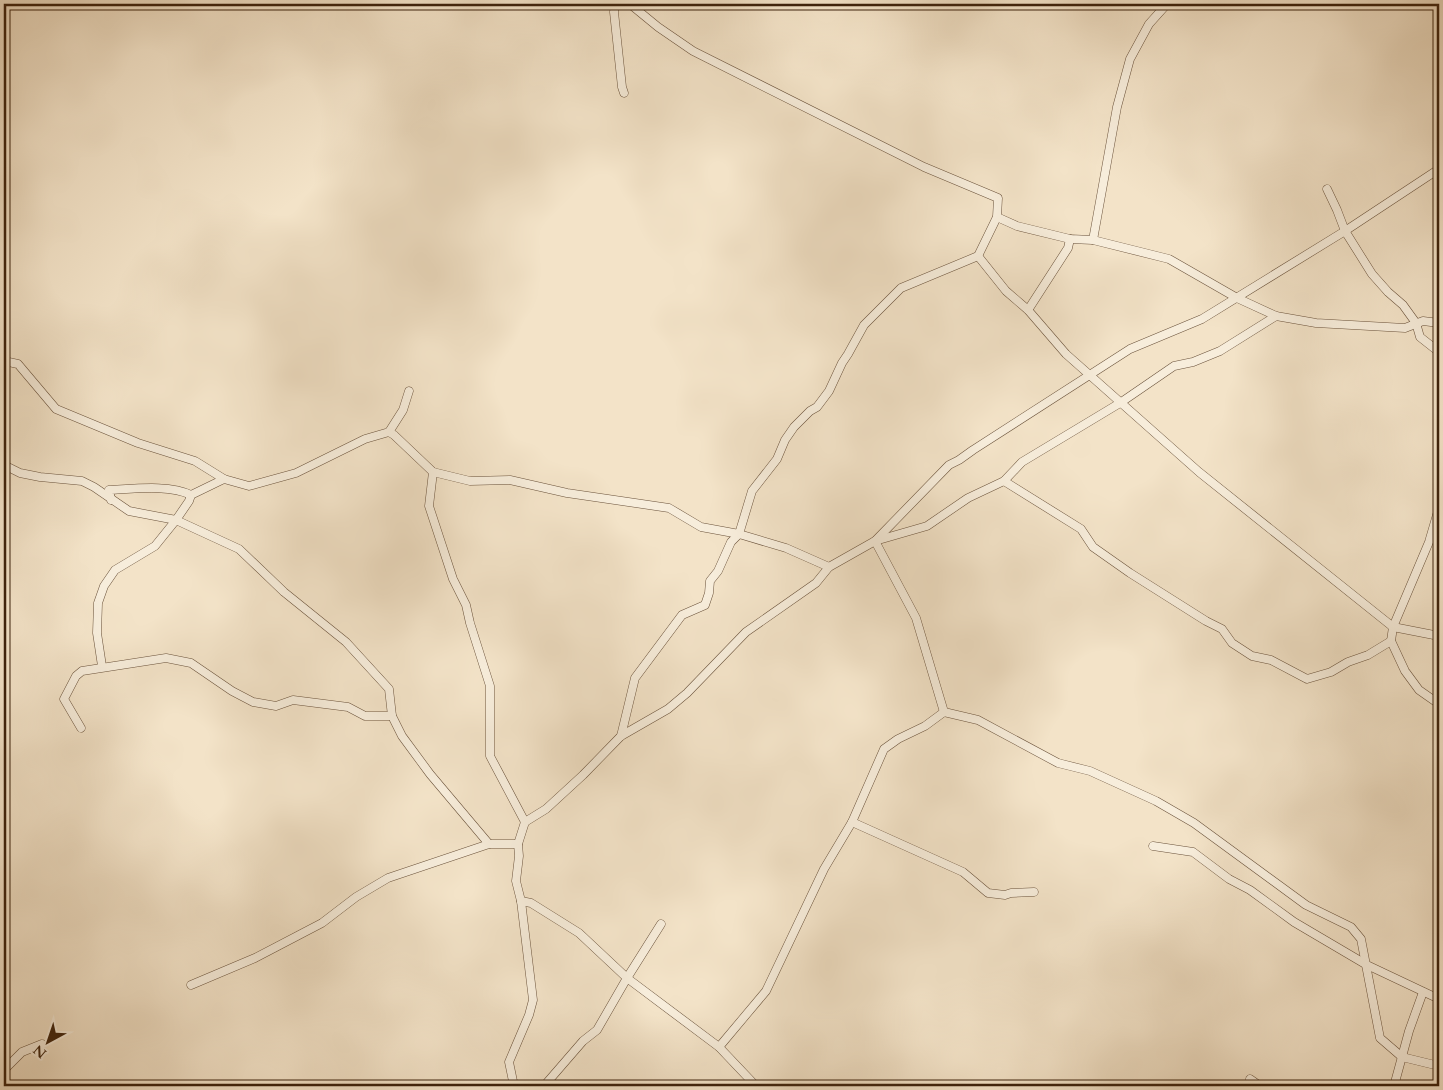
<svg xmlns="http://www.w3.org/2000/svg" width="1443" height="1090" viewBox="0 0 1443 1090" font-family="Cardo,serif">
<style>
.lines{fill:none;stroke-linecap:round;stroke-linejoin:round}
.minor-casing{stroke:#6a523b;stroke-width:9}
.minor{stroke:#f7eddb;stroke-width:8}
</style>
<rect width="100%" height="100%" fill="#f3e3c8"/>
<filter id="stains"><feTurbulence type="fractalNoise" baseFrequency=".004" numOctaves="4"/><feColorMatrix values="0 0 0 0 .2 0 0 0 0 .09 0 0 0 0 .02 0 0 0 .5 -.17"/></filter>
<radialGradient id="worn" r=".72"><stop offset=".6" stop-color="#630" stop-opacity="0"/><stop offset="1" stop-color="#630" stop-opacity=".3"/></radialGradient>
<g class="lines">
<defs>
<g id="minor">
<path d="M615,4L614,12L622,87L624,93"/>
<path d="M1327,189L1337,210L1345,231L1372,274L1388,292L1403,305L1416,323L1420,337L1439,352"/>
<path d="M997,217L1017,226L1070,239L1093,240L1169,259L1237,298L1276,316L1316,323L1405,328L1423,321L1439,323"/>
<path d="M1093,240L1117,107L1130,59L1149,24L1167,4"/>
<path d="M978,256L1006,291L1028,310L1066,354L1199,472L1393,627L1439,636"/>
<path d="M1028,310L1068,248L1070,239"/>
<path d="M4,361L18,364L56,409L138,443L195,461L224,479"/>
<path d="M389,432L394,435L433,472L470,481L510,480L567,493L669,508L701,527L739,534L786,548L829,567"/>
<path d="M4,465L20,473L40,477L82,481L94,487L129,511L176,520L239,549L284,592L346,642L389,689L392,716L402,736L430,774L489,844"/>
<path d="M433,472L429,506L453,579L466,605L470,623L490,686V756L525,822"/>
<path d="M1004,481L1081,529L1093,547L1130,573L1206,621L1222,629L1232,643L1252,656L1271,660L1307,679L1331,672L1348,662L1368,655L1391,641"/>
<path d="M111,500L109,490C132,489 170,484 191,495"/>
<path d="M1439,508L1429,542L1393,627L1391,641L1405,671L1419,690L1439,704"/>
<path d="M876,540L949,465L959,460L973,450L1130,349L1202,319L1345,231L1439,169"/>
<path d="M875,541L916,618L944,712"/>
<path d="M102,666L97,633L98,603L104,586L115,570L155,546L176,520L189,501L191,495L224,479L249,486L296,473L365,439L389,432L403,410L409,391"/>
<path d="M944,712L978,720L1058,763L1090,771L1156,801L1194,823L1306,905L1351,927L1361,939L1380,1038L1402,1057L1439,1066"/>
<path d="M81,728L64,699L76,676L82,671L166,658L191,663L232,691L253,702L276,706L293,700L348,707L365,716H392"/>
<path d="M621,736L635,678L682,615L705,605L709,593L710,581L718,571L731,542L739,534L752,491L777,459L785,440L794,427L810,411L817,407L829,391L842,363L848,354L864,325L901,288L978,256L997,217L998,198L924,167L693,51L658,27L630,4"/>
<path d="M852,822L963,872L988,893L1005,895L1011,893L1034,892"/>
<path d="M1153,846L1193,852L1229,879L1250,890L1294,922L1367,965L1439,999"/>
<path d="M521,901L531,903L579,933L627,978L719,1047L756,1086"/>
<path d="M191,985L255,958L322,923L356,897L388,878L489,844H518"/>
<path d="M719,1047L766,991L824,869L852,822L884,749L898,739L925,726L944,712"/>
<path d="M4,1070L22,1052L42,1044"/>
<path d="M1250,1079L1260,1086"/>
<path d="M514,1086L509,1062L529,1015L533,1000L521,901L516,881L519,856L518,844L525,822L546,809L583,775L621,736L668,709L687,693L746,632L816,583L829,567L875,541L927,526L968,498L1004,481L1022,462L1120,403L1174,366L1193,362L1220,351L1276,316"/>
<path d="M544,1086L583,1041L597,1030L627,978L661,924"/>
<path d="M1394,1086L1409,1031L1423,992"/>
</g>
</defs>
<use href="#minor" class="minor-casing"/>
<use href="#minor" class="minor"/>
</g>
<rect width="1443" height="1090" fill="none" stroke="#f3e3c8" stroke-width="20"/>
<rect x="5" y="5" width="1433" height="1080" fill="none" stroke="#3d220c" stroke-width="2.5"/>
<rect x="10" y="10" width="1423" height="1070" fill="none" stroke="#3d220c"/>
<g transform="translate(48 1042) rotate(220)" stroke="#f7eddb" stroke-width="4" paint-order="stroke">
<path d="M0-4L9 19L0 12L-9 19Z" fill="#3d220c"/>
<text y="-8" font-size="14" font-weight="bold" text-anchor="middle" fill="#3d220c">N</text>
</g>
<rect width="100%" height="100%" filter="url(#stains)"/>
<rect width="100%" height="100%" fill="url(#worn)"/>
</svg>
